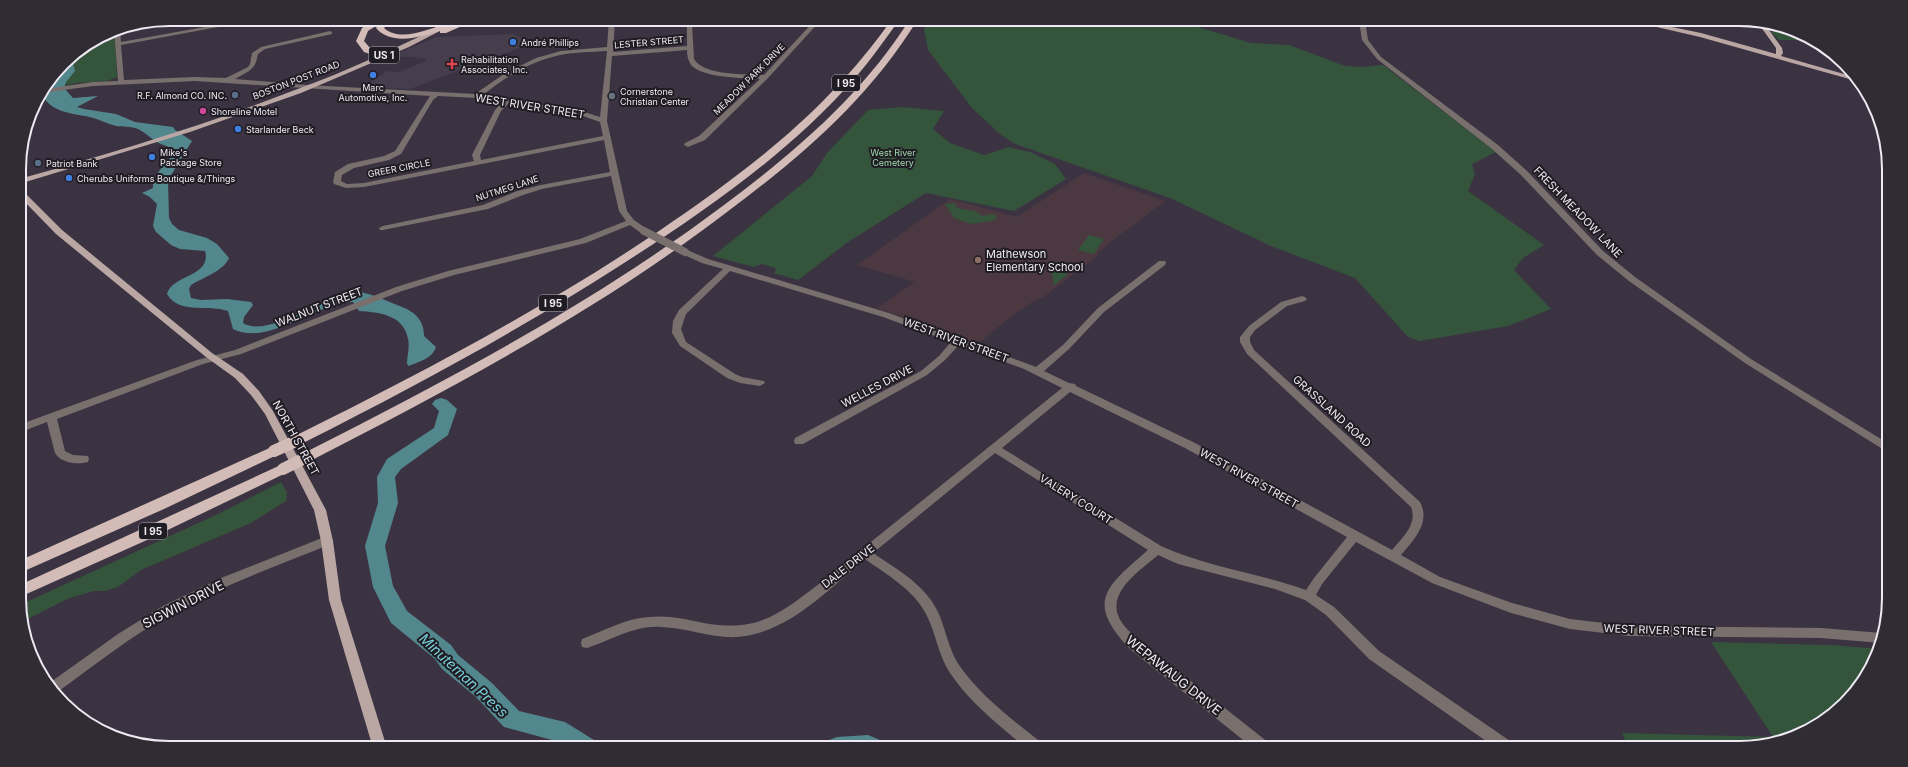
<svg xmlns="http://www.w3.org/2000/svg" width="1908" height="767" viewBox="0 0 1908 767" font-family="Inter,sans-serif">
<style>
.commercial{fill:#473e4d}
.education{fill:#4c3840}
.green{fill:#34543c}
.water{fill:#53878e}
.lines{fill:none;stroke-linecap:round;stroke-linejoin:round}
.river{fill:#53878e;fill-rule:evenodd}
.minor{fill:#796f6d;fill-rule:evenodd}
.major{fill:#baa6a2;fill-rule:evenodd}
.highway{fill:#d3bcb7;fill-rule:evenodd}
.minor-bridge{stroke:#796f6d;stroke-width:8}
.highway-bridge{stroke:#d3bcb7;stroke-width:12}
.shop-dot{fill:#3f7fe0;stroke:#201c23;stroke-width:1.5}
.health-dot{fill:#e0444e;stroke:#201c23;stroke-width:1.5}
.service-dot{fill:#5c6f8a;stroke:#201c23;stroke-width:1.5}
.worship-dot{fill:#6b7280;stroke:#201c23;stroke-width:1.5}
.hotel-dot{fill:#d1479c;stroke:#201c23;stroke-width:1.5}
.education-dot{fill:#8d6e63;stroke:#201c23;stroke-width:1.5}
.labels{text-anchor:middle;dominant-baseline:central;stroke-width:4;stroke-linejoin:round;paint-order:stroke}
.far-poi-label{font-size:9px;fill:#eee9f2;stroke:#201c23;text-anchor:start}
.far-street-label{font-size:9px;fill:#eee9f2;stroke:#201c23}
.far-park-label{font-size:9px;fill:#9fdaae;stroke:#201c23}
.shield{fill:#201c23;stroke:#b0acb4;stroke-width:1}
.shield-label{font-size:10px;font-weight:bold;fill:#eee9f2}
.street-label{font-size:11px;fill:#eee9f2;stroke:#201c23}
.poi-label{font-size:11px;fill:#eee9f2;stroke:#201c23;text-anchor:start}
.near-street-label{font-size:13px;fill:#eee9f2;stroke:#201c23}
.near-water-label{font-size:14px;font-style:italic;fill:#79d1dd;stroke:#201c23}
.rim{fill:none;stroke:#eee9f2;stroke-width:2}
</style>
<rect width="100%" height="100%" fill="#3b3342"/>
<path class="commercial" d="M513,34L532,43L410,89L363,87L387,71L399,72L426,61L424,58L392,56L436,37Z"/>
<path class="education" d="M1084,173L1165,201L1113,240L1097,254L1098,255L1041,299L1038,298L1005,321L978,344L877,308L915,282L857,265L950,199L1017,217Z"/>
<g class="green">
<path d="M929,19H1192L1195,26L1251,43L1289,45L1345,66L1363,67L1383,65L1496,152L1472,164L1475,174L1468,191L1544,245L1523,258L1514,270L1551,309L1508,326L1420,341L1408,337L1355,278L1271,246L1170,198L1015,144L1000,134L972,108L928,50L924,29Z"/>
<path d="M112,30H114L117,77L107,81L78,83L45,89L70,56Z"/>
<path d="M1793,30L1825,47L1809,40H1779L1771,32Z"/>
<path d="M902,107L944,111L933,129L950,143L984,155L1009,147L1030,152L1055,164L1066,179L1014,211L926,193L848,242L798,280L774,273L776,270L775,268L762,264L754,267L713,256L812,176L827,153L868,110Z"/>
<path d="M955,203L957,208L975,211L983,216L989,214L996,215V220L971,224L954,218L945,204Z"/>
<path d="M1089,235L1104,239L1094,254L1078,250Z"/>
<path d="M1059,261L1069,264L1067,275L1054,285L1052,284L1054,281C1050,272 1053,269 1059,261Z"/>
<path d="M281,482L287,492L286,501L251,523L141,570L118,587L105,591H94L67,599L22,622V604L218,514Z"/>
<path d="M1711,642L1832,645L1880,649L1858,689L1830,717L1787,740L1749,748H1629L1622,733L1773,737Z"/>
</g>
<path class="water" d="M71,56L75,71L66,82L64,88L73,98L98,96L77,107L84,109L116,114L135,122L173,127L175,130L192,141L168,180L169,218L172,224L179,230L207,238L217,244L229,258C224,271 202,278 191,285L189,289L191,298L201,300L227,299L251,302L253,305L244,317L243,323C267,339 328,295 356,292C366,291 390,302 402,307C415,312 424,320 424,336L436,347C432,359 420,361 409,366L407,364C407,356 410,347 408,339C404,315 379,312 359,311L353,302C317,302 269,347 233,329L228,311C209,304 179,315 167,294C173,274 212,277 205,251L180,249L171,245L156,232L153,226L157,204L150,197L142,193L153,188C152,176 166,163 173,155C173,147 168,147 161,144C154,141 146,133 138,129C131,126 123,127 116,126C107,124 99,119 90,117C71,113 52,113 41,94Z"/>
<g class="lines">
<g class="river">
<path d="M441,398L447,400L457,409L448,435L401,469L395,477L398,503L385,546L393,586L407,611L451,645L458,655L492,683L519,711L565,722L594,740L598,748H565L552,740L504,727L476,697L442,669L435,659L391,623L373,587L365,546L378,503L377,477L387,459L434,428L439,411L432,404L435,400Z"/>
<path d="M868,735L880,740L884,748H825L829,740L837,737Z"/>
</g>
<g class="minor">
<path d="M249,19H262L121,45L124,80L195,77L226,78L248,67L250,64L252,53L261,47L330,31L332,32V34L265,49L258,54C255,71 249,71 235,79L307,85L475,94L504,74L536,58L561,51L607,47L609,19H615L613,52L687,46V28L685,19H744L741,21L692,24L694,59C704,76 746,74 764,75L816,19H822L768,78L705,140L688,147L684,145L685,143L699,136L760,79C744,78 702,78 691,65C688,60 687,56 687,50L612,56L607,121L627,211L634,220L647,229V233H641L630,225L586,243L454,275L402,291L241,354L203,364L57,419L65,451L73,455L88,456L89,459L88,462C77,465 61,463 55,453L47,422L21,432V424L197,360L235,350L396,287L448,271L580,239L626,221L619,211L611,176L542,189L523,195L488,209L383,230H380L379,228L383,226L483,205L517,191L541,185L610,172L604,140L364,187L346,188L334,184L333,182L335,172L348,164L384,156L395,151L430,96L195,81L93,86L42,93L45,89L93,82L118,81L114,30L120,29L121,42ZM607,51L600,117L581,111L483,95C505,77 531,61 560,55C575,52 591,52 607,51ZM438,96L477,98L502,102L495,110L472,155L474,161L364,183L347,184L341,181L342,175L354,168L389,160L401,154L433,100ZM509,103L580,115L600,122L603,136L481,160L480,155L501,111Z"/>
<path d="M1355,19H1361L1366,27L1368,40L1381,57L1498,145L1527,171L1603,251L1635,277L1751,359L1889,444V453L1745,363L1629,281L1597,255L1521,175L1492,149L1377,59L1362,40L1360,27Z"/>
<path d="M685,249L708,259L889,313L956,338H961L963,340L1036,367L1063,345L1098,308L1159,261H1165L1166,263L1165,265L1104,312L1069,349L1044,371L1069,383L1075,384L1076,386L1193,442L1392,550C1402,538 1418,524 1411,507L1247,354L1240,342V337L1249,326L1281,302L1302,296L1305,297L1307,299L1305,301L1287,306L1255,330L1250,337V342L1254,350L1420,502C1431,522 1414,540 1401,555L1440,577L1512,603L1570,619L1629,626L1821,628L1882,633L1881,643L1821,638L1629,636L1570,629L1511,613L1432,583L1356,542L1322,584L1316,595L1334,607L1379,651L1513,743L1515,748H1496L1369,659L1326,615L1305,600L1275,589L1178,564L1158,555C1142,569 1109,590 1118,615C1122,626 1132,634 1140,641L1269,743L1271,748H1253L1130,649C1084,601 1107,586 1148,550L995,453L873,553C898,570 926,585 939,614C946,631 949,650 959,665C980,695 1010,718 1038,740L1040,745L1039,748H1026C999,725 970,703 950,673C938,655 936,633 926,614C913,589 887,575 865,559C830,588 793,628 746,636C718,641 690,628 662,627C634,625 612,640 587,648L582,647L581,643L582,639C604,631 626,618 649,617C668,615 685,619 704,623C754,632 776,617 815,587L1062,388L1024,369L959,345L945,360L927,375L803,444H795L794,441L795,438L921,371L939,356L951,342L883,317L730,271L686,314L681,329L686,342L735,374L742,377L764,381L765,383L760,386L740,383L727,378L680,346L672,333L673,321L679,310L723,269L702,263L682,254L681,252ZM1070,392L1185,448L1347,537L1314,578L1306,590C1259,573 1207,567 1161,546L1002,448Z"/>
<path d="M327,536L331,538L333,541L331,544C277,566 222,585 172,614C130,636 94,666 56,693L54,694L48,684L118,634L163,606L221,578Z"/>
</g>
<g class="major">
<path d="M455,19H463L409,47L301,93L190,132L19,184V179C112,153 205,125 295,90C350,70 403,45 455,19Z"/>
<path d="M1622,19H1633L1701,33L1776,54V48L1758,23H1764L1782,48L1783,53L1781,56L1858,78L1860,82L1700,37Z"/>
<path d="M20,191H23L62,230L212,353L243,374L259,391L273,411L326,510L333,541L341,600L387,748H373L329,600L321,541L314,510L265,414L251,395L235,378L206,357L56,234L20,197Z"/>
</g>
<g class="highway">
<path d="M376,19H392L384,28C401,43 430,28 449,23L452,25L468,19H478L446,33H440V31C421,37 391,46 376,28L379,24L368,31L364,41L370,48L385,54L386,56L382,58L364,52L356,41L362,28Z"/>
<path d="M892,19H900C885,39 871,60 855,78C790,152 707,210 624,263C521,329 414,387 305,442H295L294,439L295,436C420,374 543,309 659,231C749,170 829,109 892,19Z"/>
<path d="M910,19H918C867,101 803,155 727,212C599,310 456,386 314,459L309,461L304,459L303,456L304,453C450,379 594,303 724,205C796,151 862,95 910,19Z"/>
<path d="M274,446L279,448L280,451L279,454L164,509L22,572L21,560Z"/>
<path d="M283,464L288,466L290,469L288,472L147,540L22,596V584Z"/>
</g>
<path class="minor-bridge" d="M644,231L685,252"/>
<g class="highway-bridge">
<path d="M274,451L300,439"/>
<path d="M283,469L309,456"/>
</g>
</g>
<g class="shop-dot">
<circle cx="513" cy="42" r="4"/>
<circle cx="373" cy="75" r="4"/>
<circle cx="238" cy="129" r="4"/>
<circle cx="152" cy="157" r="4"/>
<circle cx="69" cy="178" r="4"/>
</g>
<path class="health-dot" d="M450 58h4v4h4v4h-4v4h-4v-4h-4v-4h4z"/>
<g class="service-dot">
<circle cx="235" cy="95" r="4"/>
<circle cx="38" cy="163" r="4"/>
</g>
<circle class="worship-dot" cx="612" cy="96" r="4"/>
<circle class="hotel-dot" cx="203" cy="111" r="4"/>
<circle class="education-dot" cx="978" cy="260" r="4"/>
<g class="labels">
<g class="far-poi-label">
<text x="521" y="42">André Phillips</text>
<text x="461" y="59">Rehabilitation<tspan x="461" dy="10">Associates, Inc.</tspan></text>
<text x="373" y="87" text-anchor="middle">Marc<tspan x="373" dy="10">Automotive, Inc.</tspan></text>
<text x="620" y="91">Cornerstone<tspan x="620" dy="10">Christian Center</tspan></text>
<text x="227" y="95" text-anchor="end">R.F. Almond CO. INC.</text>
<text x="211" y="111">Shoreline Motel</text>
<text x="246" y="129">Starlander Beck</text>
<text x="160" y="152">Mike's<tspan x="160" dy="10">Package Store</tspan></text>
<text x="46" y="163">Patriot Bank</text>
<text x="77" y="178">Cherubs Uniforms Boutique &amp;/Things</text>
</g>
<g class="far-street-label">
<text transform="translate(649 42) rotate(-5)">LESTER STREET</text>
<text transform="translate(749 79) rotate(-45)">MEADOW PARK DRIVE</text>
<text transform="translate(296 80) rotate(-21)">BOSTON POST ROAD</text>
<text transform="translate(399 168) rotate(-11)">GREER CIRCLE</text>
<text transform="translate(507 188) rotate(-18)">NUTMEG LANE</text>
</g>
<g class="far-park-label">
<text x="893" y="152">West River<tspan x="893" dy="10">Cemetery</tspan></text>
</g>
<g class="shield">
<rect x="369" y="47" width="30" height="16" rx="3"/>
<rect x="832" y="75" width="28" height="16" rx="3"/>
<rect x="539" y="295" width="28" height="16" rx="3"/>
<rect x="139" y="523" width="28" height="16" rx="3"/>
</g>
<g class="shield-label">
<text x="384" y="55">US 1</text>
<text x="846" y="83">I 95</text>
<text x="553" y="303">I 95</text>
<text x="153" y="531">I 95</text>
</g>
<g class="street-label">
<text transform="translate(530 106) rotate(9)">WEST RIVER STREET</text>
<text transform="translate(1578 212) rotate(46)">FRESH MEADOW LANE</text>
<text transform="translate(319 307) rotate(-21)">WALNUT STREET</text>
<text transform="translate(956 340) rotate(20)">WEST RIVER STREET</text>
<text transform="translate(877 386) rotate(-28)">WELLES DRIVE</text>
<text transform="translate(1332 411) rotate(42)">GRASSLAND ROAD</text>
<text transform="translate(296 438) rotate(61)">NORTH STREET</text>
<text transform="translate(1249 478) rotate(29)">WEST RIVER STREET</text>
<text transform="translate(1076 499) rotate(32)">VALERY COURT</text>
<text transform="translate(848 566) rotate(-38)">DALE DRIVE</text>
<text transform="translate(1659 630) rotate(2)">WEST RIVER STREET</text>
</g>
<g class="poi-label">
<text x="986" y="254">Mathewson<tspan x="986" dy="13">Elementary School</tspan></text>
</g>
<g class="near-street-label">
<text transform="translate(183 604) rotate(-27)">SIGWIN DRIVE</text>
<text transform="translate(1174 675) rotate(39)">WEPAWAUG DRIVE</text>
</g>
<g class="near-water-label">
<text transform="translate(464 675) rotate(43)">Minuteman Press</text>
</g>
</g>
<path d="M0 0H1908V767H0ZM169 26H1739A143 143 0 0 1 1882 169V598A143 143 0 0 1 1739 741H169A143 143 0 0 1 26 598V169A143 143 0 0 1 169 26Z" fill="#302c34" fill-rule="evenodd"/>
<path class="rim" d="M169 26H1739A143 143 0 0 1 1882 169V598A143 143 0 0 1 1739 741H169A143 143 0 0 1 26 598V169A143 143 0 0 1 169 26Z"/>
</svg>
